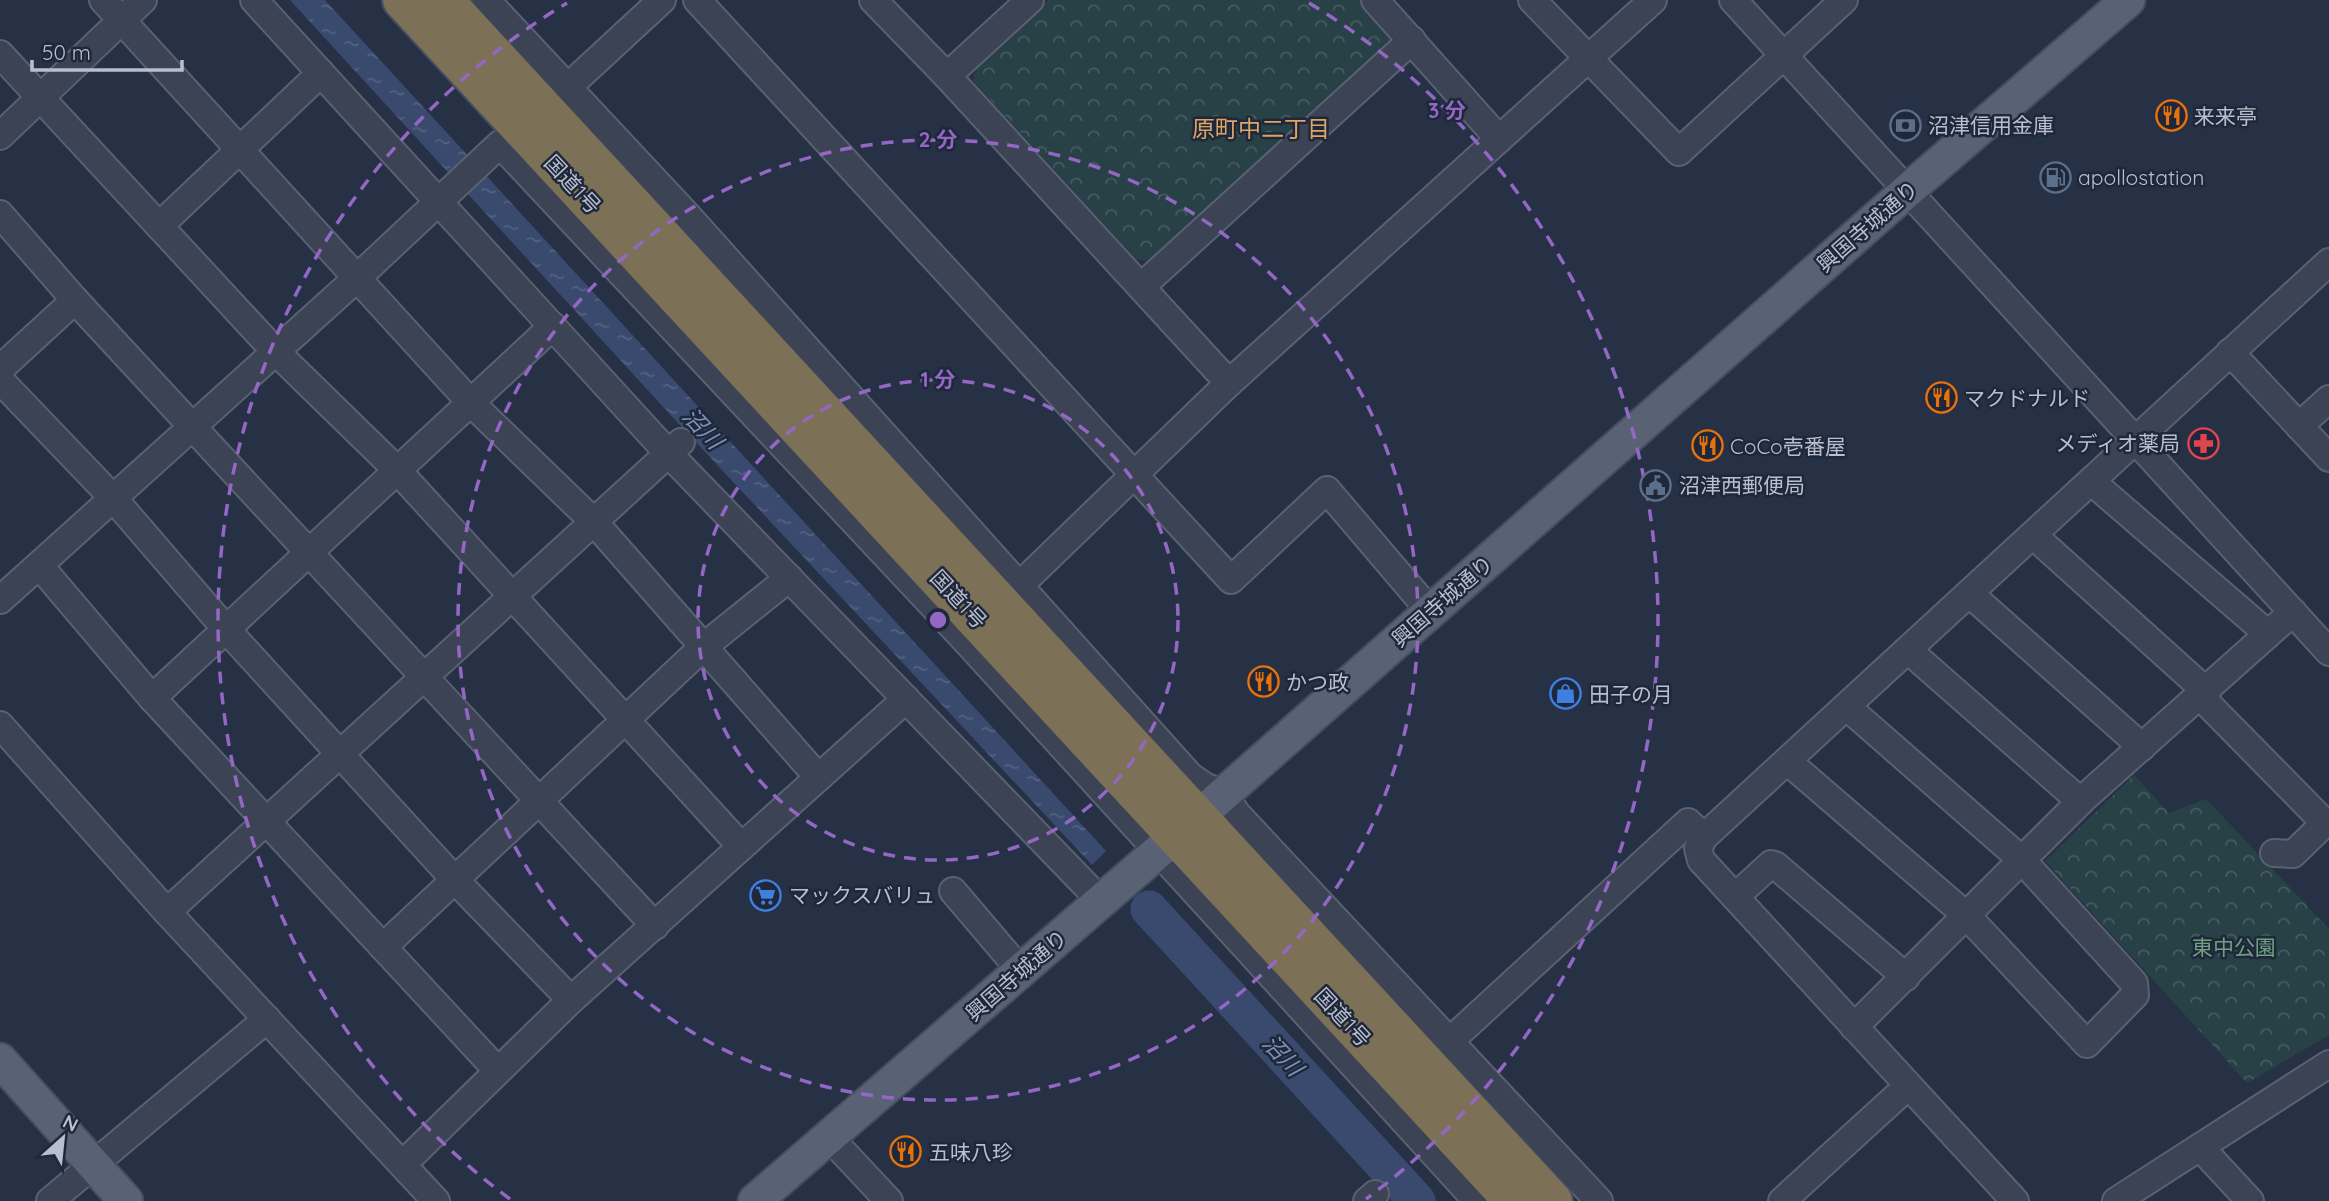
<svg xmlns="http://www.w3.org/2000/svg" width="2329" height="1201" viewBox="0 0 2329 1201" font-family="Quicksand,'Noto Sans JP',sans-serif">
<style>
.park{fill:url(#park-crowns)}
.water{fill:url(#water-ripples)}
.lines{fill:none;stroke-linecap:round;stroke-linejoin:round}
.river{stroke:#394a6e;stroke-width:37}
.minor-casing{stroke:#596172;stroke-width:30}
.major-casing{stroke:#444c5e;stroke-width:37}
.highway-casing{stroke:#454e60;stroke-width:42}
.minor{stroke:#3b4355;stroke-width:26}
.major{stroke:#596275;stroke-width:33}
.highway{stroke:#7c7157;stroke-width:38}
.ring{fill:none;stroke:#9467c5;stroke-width:3.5;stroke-dasharray:12 9}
.labels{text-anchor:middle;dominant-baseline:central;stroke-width:5;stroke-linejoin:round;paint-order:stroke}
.poi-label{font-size:21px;fill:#b9bfce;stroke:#1f283b;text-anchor:start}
.street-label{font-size:21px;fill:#b9bfce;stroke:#1f283b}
.park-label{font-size:21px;fill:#6fa17f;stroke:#1f283b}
.neighbourhood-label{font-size:23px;fill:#dda465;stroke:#1f283b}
.water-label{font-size:23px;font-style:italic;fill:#7e91b7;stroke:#1f283b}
.centre{fill:#9467c5;stroke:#1f283b;stroke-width:3.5}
.ring-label{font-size:21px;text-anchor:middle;font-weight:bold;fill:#9467c5;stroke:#1f283b;stroke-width:5;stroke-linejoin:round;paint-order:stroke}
</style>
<defs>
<pattern id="park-crowns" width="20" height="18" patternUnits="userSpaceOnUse" patternTransform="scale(1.75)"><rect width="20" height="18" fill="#284147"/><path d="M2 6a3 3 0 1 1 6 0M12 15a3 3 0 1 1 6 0" fill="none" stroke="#455b60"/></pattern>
<pattern id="water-ripples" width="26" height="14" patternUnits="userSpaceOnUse" patternTransform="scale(1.75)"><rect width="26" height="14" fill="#394a6e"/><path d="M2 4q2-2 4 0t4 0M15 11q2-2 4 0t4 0" fill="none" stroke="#546282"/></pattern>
</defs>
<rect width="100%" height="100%" fill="#263146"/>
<g class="park">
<path d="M1048,0H1361L1391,31L1389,44L1148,262L1136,259L973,81L979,62Z"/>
<path d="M2134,775L2169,813L2206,799L2329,929V1035L2247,1083L2045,861Z"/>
</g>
<path class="water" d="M290,0H325L1106,851L1092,865L677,422Z"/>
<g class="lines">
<path class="river" d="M1149,909L1417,1201"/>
<defs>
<g id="minor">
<path d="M103,0L472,404L594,522L818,777"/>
<path d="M254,0L669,454L1101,901"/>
<path d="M486,0L687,215L1190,776L1206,787L1224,793L1236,813L1599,1201"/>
<path d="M697,0L1231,580L1327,490L1430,611"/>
<path d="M873,0L947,76L1229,383"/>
<path d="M1375,0L1499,139"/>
<path d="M1532,0L1679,152L1844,0"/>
<path d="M1733,0L2329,652"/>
<path d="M0,54L274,350L396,469L740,845"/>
<path d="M947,76L1030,0"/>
<path d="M569,86L662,0"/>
<path d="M0,136L143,0"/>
<path d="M0,214L75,300L655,926"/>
<path d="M159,226L321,73"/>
<path d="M1142,286L1412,40"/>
<path d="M2230,352L2329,458"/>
<path d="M0,369L75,300"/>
<path d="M0,380L113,498L225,628L455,880L571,1000"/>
<path d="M2299,426L2329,399"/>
<path d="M2092,482L2268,634"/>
<path d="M2034,536L2207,692"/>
<path d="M1021,584L1229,383L1653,0"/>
<path d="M1970,594L2142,747"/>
<path d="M0,600L39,565"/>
<path d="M1908,650L2080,801"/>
<path d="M2201,697L2325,823L2293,854L2274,853"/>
<path d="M152,698L553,326"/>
<path d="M0,725L167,912L436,1201"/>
<path d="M1787,761L1967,916L2087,1044L2135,995L2134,983L2022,860L1847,707"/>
<path d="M953,891L1021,971"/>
<path d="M1735,897L1771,864L1775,865L1906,977"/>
<path d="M167,912L681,442"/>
<path d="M383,947L702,648L789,578"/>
<path d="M1854,1027L2084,798L2293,612"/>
<path d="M1451,1040L1688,822L1704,837"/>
<path d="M497,1070L152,698L39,565L357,278L500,144L967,642L1477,1201"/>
<path d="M829,1137L889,1201"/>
<path d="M2200,1147L2250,1201"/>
<path d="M403,1164L571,1000L906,699"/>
<path d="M50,1201L267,1019"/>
<path d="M1367,1201L1375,1194"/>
<path d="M1782,1201L1908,1086"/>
<path d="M2015,1201L1701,860L1698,848L1704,837L2329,262"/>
<path d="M2116,1201L2329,1064"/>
</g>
<g id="major">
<path d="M0,1060L126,1201"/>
<path d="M755,1201L1175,837L1907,191L2128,0"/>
</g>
<g id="highway">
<path d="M402,0L1513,1201"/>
<path d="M444,0L1553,1201"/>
</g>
</defs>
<use href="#minor" class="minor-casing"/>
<use href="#major" class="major-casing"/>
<use href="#highway" class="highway-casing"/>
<use href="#minor" class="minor"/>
<use href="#major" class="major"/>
<use href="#highway" class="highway"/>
</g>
<g class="ring">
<circle cx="938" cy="620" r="240"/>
<circle cx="938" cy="620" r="480"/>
<path d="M510 1199A720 720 0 0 1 567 3M1309 3A720 720 0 0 1 1366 1199"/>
</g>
<defs>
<symbol id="restaurant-ring" viewBox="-11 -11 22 22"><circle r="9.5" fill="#1f283b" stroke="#e8710a" stroke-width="1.5"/><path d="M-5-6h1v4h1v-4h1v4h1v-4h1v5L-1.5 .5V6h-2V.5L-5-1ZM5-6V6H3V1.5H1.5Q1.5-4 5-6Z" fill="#e8710a"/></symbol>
<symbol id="bank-ring" viewBox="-11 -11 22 22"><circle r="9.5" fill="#1f283b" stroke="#5c6f8a" stroke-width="1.5"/><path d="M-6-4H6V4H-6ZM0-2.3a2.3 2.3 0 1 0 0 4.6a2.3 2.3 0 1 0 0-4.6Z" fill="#5c6f8a"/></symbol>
<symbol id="fuel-ring" viewBox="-11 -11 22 22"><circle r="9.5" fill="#1f283b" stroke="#5c6f8a" stroke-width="1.5"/><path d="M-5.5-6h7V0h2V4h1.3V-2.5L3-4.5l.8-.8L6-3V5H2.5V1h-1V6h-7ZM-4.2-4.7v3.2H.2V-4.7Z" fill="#5c6f8a"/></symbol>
<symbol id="pharmacy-ring" viewBox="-11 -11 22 22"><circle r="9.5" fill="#1f283b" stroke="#e0444e" stroke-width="1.5"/><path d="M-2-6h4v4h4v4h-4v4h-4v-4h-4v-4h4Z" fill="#e0444e"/></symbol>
<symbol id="civic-ring" viewBox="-11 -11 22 22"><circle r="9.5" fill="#1f283b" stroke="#5c6f8a" stroke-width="1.5"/><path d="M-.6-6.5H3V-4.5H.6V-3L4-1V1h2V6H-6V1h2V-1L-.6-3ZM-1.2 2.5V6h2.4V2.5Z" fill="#5c6f8a"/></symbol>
<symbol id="shop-ring" viewBox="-11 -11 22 22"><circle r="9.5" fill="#1f283b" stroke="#3f7fe0" stroke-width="1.5"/><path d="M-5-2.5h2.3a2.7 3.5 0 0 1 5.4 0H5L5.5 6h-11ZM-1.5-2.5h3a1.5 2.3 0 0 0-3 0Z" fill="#3f7fe0"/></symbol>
<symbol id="supermarket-ring" viewBox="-11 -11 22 22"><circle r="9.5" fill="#1f283b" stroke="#3f7fe0" stroke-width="1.5"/><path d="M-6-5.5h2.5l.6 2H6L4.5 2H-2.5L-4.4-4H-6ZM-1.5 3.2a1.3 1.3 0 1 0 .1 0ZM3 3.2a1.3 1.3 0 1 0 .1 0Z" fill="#3f7fe0"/></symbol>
</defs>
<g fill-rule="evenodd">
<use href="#restaurant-ring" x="2154" y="98" width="35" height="35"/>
<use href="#bank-ring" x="1888" y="108" width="35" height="35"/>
<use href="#fuel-ring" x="2038" y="160" width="35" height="35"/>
<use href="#restaurant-ring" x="1924" y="380" width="35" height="35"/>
<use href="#pharmacy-ring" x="2186" y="426" width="35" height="35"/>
<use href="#restaurant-ring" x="1690" y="428" width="35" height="35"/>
<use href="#civic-ring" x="1638" y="468" width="35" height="35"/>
<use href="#restaurant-ring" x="1246" y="664" width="35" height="35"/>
<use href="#shop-ring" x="1548" y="676" width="35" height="35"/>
<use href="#supermarket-ring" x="748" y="878" width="35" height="35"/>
<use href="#restaurant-ring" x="888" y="1134" width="35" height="35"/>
</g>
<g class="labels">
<g class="poi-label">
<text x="2194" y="116">来来亭</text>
<text x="1928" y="125">沼津信用金庫</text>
<text x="2078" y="177">apollostation</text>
<text x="1964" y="398">マクドナルド</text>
<text x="2180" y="443" text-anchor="end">メディオ薬局</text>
<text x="1730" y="446">CoCo壱番屋</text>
<text x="1679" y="485">沼津西郵便局</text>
<text x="1286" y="682">かつ政</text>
<text x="1589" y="694">田子の月</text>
<text x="789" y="895">マックスバリュ</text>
<text x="929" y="1152">五味八珍</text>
</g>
<g class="street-label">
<text transform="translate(573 184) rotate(47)">国道1号</text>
<text transform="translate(1867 226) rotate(-41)">興国寺城通り</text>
<text transform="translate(959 599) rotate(47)">国道1号</text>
<text transform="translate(1442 601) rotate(-41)">興国寺城通り</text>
<text transform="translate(1016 975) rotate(-41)">興国寺城通り</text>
<text transform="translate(1343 1017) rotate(47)">国道1号</text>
</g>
<g class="park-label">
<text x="2234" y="947">東中公園</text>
</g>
<g class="neighbourhood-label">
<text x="1261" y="128">原町中二丁目</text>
</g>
<g class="water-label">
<text transform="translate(703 428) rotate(47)">沼川</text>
<text transform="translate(1283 1055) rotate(47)">沼川</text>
</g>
</g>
<circle cx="938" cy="620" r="10" class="centre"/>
<g class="ring-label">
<text x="1447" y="118">3 分</text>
<text x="938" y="147">2 分</text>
<text x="938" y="387">1 分</text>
</g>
<g transform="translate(63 1138) rotate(27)" stroke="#1f283b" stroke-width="5" paint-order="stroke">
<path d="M0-5L12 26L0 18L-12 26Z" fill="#b9bfce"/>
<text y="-10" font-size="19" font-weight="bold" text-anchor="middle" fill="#b9bfce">N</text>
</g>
<path d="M32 60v10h150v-10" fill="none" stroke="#b9bfce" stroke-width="3.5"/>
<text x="42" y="60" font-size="21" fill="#b9bfce" stroke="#1f283b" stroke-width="5" paint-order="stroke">50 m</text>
</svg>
